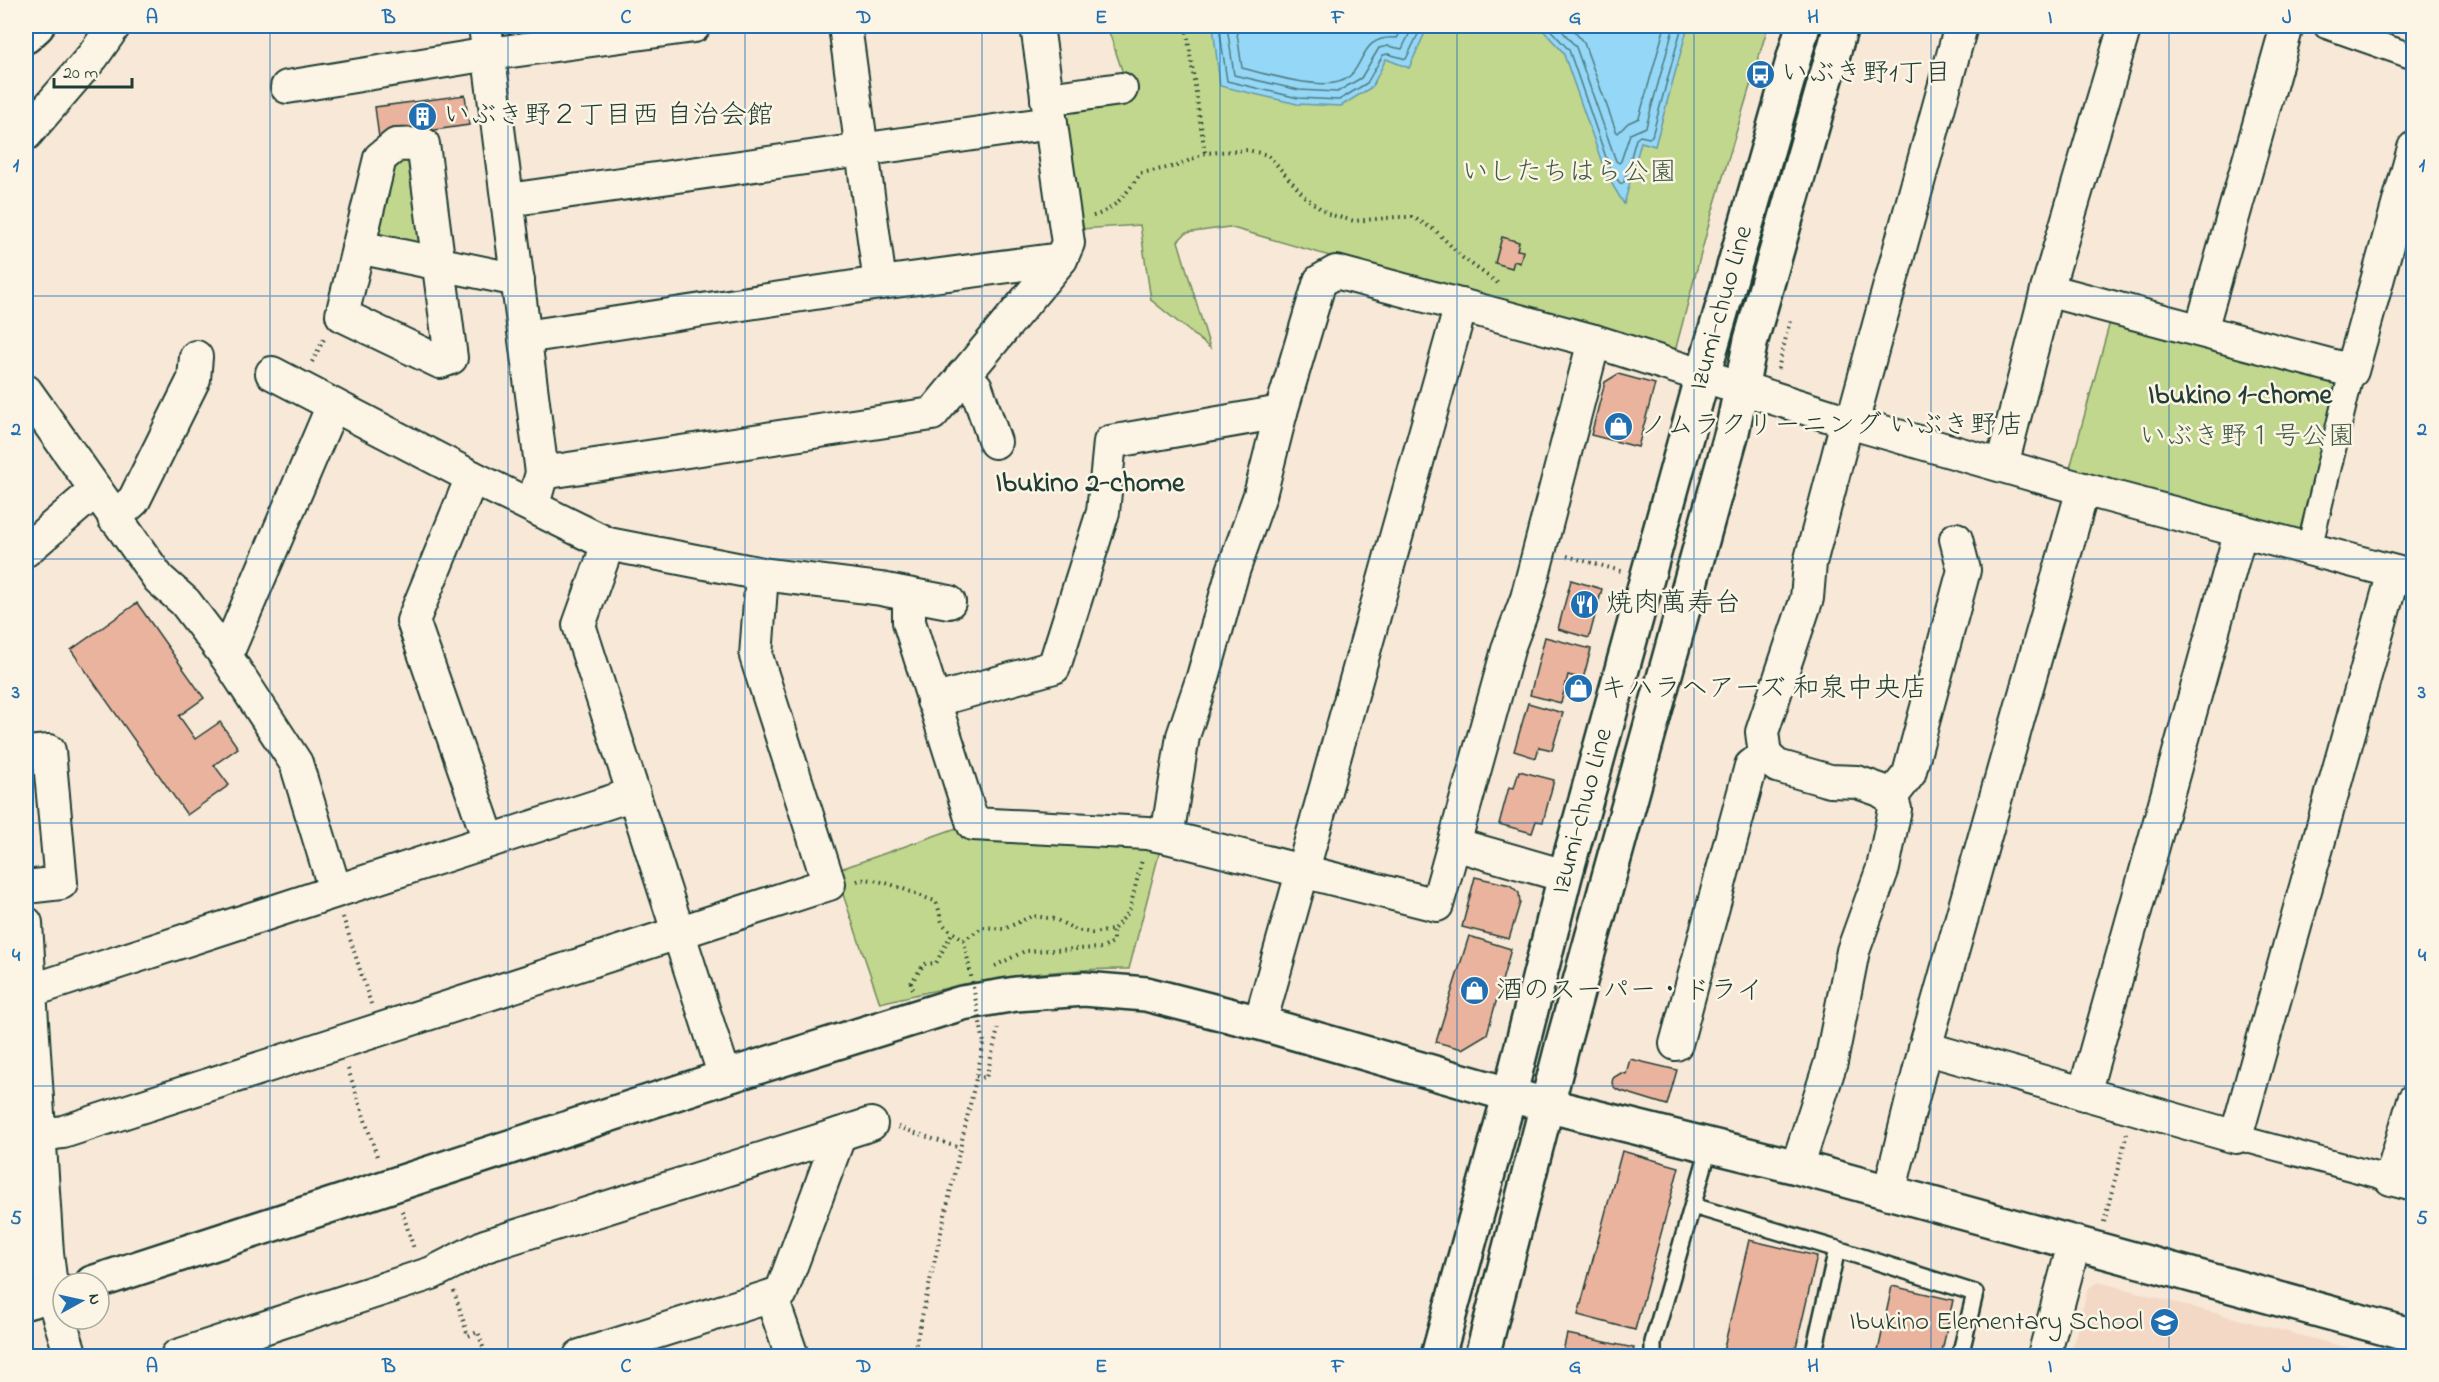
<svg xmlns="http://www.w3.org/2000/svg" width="2439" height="1382" viewBox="0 0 2439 1382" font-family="'Indie Flower','Klee One',sans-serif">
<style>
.built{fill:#f4d8c6}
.green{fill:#c1d78d;stroke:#708a60;stroke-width:1.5}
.water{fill:#95d7f6;stroke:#6699a8;stroke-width:1.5}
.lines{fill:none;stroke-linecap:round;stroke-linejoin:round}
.shore{stroke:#4e7b82;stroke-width:1.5}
.building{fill:#eab39e;stroke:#1f3d34;stroke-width:1.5}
.service-casing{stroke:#1f3d34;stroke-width:20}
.pedestrian-casing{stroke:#1f3d34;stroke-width:28}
.minor-casing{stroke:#1f3d34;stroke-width:36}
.tertiary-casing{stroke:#1f3d34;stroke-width:38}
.path{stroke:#1f3d34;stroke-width:4;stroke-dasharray:1.5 4.5;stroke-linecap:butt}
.service{stroke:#fcf5e5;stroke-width:15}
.pedestrian{stroke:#fcf5e5;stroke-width:24}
.minor{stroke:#fcf5e5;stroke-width:32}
.tertiary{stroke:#fcf5e5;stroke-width:33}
.path-bridge{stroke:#1f3d34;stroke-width:4;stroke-dasharray:1.5 4.5;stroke-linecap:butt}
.grid{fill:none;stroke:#1f6fb2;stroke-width:1.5;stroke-opacity:0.55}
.labels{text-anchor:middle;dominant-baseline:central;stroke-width:5;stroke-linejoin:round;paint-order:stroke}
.poi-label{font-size:27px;fill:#1f3d34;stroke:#fcf5e5;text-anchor:start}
.park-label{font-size:27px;fill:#3f5c46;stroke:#fcf5e5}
.street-label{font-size:27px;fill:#1f3d34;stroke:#fcf5e5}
.neighbourhood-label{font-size:28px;font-weight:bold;fill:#1f3d34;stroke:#fcf5e5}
.neatline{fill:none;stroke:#1f6fb2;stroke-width:2}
.grid-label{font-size:20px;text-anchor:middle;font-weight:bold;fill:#1f6fb2}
</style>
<rect width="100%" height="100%" fill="#f8e8d7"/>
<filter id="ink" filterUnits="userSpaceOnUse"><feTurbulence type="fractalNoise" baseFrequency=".0167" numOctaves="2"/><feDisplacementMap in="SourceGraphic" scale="12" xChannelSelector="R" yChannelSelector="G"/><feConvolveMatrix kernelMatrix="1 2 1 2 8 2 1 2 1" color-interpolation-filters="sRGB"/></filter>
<g filter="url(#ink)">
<g class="built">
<path d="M26,1056L34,1263L26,1275Z"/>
<path d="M2098,1282L2379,1356H2070L2088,1288Z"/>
</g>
<g class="green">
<path d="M1107,26H1768L1710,220L1674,355L1229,227L1186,233L1178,241L1210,348L1151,300L1140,225L1081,229L1063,110L1131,97Z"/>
<path d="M410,156L428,244L418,249L381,242L370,231L387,165Z"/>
<path d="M2111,318L2344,380L2307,537L2069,472Z"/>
<path d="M962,826L965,836L1160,850L1129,969C1038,968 968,982 880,1003L835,871Z"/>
</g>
<g class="water">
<path d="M1213,26H1428L1409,68L1386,59L1372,87L1341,106L1297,104L1220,86Z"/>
<path d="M1539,26H1688L1655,146L1641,142L1624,204L1606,174L1563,52Z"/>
</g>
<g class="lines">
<g class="shore">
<path d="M1219,26L1227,81L1298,98L1339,100L1367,83L1383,55L1388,54L1406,59L1422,26"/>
<path d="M1227,26L1234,75L1299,90L1337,92L1361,78L1379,48L1388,46L1402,49L1413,26"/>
<path d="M1236,26L1242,68C1266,74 1310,87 1334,83C1369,78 1353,34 1397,38L1404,26"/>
<path d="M1547,26L1569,50L1611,172L1621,184L1624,182L1636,139L1640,136L1649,138L1652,136L1682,26"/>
<path d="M1558,26L1576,47L1616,161L1619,163L1621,161L1630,134L1646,127L1674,26"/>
<path d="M1570,26L1584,43L1616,131L1618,133L1628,123L1639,118L1665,26"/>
</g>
</g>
<g class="building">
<path d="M1756,71L1762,73L1757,87L1751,85Z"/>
<path d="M465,95L469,125L379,138L375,107Z"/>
<path d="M1502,237L1519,242L1517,250L1523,251L1520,263L1514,261L1512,268L1495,263Z"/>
<path d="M1618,374L1655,384L1638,447L1591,435L1605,382Z"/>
<path d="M1571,580L1602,589L1589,638L1558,629Z"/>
<path d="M137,603L204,698L179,716L195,739L220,722L238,748L214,765L229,785L187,815L71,650Z"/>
<path d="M1545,637L1591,649L1583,679L1568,675L1561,703L1530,695Z"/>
<path d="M1528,703L1563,713L1552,750L1539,747L1536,758L1514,751Z"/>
<path d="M1519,771L1554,780L1543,822L1536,821L1532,833L1499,824L1509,787L1514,788Z"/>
<path d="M1475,877L1510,885L1519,893L1520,903L1509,939L1462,927Z"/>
<path d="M1469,936L1511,949L1487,1034L1462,1049L1436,1042Z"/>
<path d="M1630,1059L1677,1070L1667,1105L1618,1090L1615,1088L1612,1083L1613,1078L1621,1073L1626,1074Z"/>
<path d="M1622,1151L1679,1167L1635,1330L1578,1315Z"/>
<path d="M1749,1240L1817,1256L1794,1356H1722Z"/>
<path d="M1892,1286L1953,1300L1941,1356H1877Z"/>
<path d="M1567,1334L1634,1348L1632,1356H1562Z"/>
</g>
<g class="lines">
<defs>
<g id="service">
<path d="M1693,1206L1837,1249L1975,1293L1960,1356"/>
<path d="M1653,1356V1342L1710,1145"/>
<path d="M1813,1356L1837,1249"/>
</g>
<g id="pedestrian">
<path d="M2326,26L2414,57"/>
<path d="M2309,549L2352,371"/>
<path d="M2236,1137L2391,1179"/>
</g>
<g id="minor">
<path d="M485,26L542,473L536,494"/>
<path d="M845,26L880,283"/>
<path d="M287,87L489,54L694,26"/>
<path d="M1047,99L1121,89"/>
<path d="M26,134L93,56L114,26"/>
<path d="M423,144L451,358L440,362L342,315L380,158L396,145Z"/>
<path d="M508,200L1051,123"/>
<path d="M358,247L518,280"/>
<path d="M2047,290L2352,371L2414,148"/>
<path d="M2201,330L2287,26"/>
<path d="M525,337L880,283L1061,259"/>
<path d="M272,373L472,477L608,544L762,574L881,589L949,602"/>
<path d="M963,375L976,387L995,442"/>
<path d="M26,391L159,579L185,602L226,656L296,763L335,890"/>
<path d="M2002,465L2047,290L2125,26"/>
<path d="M542,473L932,414L1061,259L1068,243L1037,26"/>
<path d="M472,477L413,621L489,840"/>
<path d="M114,518L134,500L194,379L196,357"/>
<path d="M608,544L579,625L725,1077"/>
<path d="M26,550L96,490"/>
<path d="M909,595V622L973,824L1147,833L1167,837L1437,905L1509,646L1527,598L1594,341"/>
<path d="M226,656L333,405"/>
<path d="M933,701L1054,667L1103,512L1110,442L1281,412"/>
<path d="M26,753L49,751L61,883L26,887"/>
<path d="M1891,797L1909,774L1964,570L1956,539"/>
<path d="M1167,837L1183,736L1203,677L1233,571L1260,495L1281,412L1320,281L1336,272L1594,341L1852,423L2083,489L2414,577"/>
<path d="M1454,844L1565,876"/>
<path d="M26,923L30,991"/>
<path d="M1260,1023L1461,305"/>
<path d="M1676,1044L1751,766L1765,755"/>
<path d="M1925,1048L2236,1137L2394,572"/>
<path d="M2084,1094L2241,530"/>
<path d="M2414,1100L2391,1179L2414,1185"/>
<path d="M840,1134L871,1124"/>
<path d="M41,1135L63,1132L829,884L756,656L762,574"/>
<path d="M1797,1167L1831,1062L1853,951L1883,868L1895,809L1891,797L1880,790L1857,782L1830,781L1777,766L1765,755L1762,732L1807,598L1810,563L1844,433L1852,423L1961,26"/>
<path d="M1889,1193L1925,1048L2083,489"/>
<path d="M771,1296L792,1356"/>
<path d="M71,1356L52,1295L47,1253L30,991L634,794"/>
<path d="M177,1356L432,1273L485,1246L840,1134L781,1293L580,1356"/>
<path d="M2044,1356L2074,1244"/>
</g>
<g id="tertiary">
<path d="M26,36L37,26"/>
<path d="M92,1283L725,1077L962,1003L1016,994L1084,989L1146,994L1260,1023L1546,1105L1797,1167L2414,1336"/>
<path d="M26,1302L63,1292"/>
<path d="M1438,1356L1510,1093L1565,876L1703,375L1803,26"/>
<path d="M1482,1356L1563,1043L1732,432L1751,340L1841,26"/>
</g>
</defs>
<use href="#service" class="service-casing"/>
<use href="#pedestrian" class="pedestrian-casing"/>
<use href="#minor" class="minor-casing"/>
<use href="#tertiary" class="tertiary-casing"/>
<g class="path">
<path d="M1186,26L1205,153"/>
<path d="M1093,216C1116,210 1128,191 1141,173L1177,166L1205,153L1248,150L1268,155L1305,197L1328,214L1354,221L1397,217H1413L1436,231L1463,258L1499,284"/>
<path d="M312,362L325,337"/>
<path d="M1778,369L1790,321"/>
<path d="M1567,556L1621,571"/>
<path d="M857,881C876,874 915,895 935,901C941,909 938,917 944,925C948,930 958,935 964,940L983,927L1004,929L1032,916L1055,919L1076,930L1092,933L1113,930L1129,912L1142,860"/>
<path d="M343,917L371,1004"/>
<path d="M995,966L1025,951L1103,948L1113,942V930"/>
<path d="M913,989L911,983L924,964L936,963L953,931"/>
<path d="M348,1069L378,1159"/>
<path d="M976,1076L986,1078L999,1025"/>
<path d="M898,1127L960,1148"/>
<path d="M402,1211L414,1249"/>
<path d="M2104,1222L2127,1133"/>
<path d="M454,1291L468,1336L478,1332L486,1356"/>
<path d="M913,1356L984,1043"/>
</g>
<use href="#service" class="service"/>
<use href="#pedestrian" class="pedestrian"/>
<use href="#minor" class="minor"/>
<use href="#tertiary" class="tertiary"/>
<path class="path-bridge" d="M964,940L984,1043"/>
</g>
</g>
<path class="grid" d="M270,26V1356M508,26V1356M745,26V1356M982,26V1356M1220,26V1356M1457,26V1356M1694,26V1356M1931,26V1356M2169,26V1356M26,296H2414M26,559H2414M26,823H2414M26,1086H2414"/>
<defs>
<symbol id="bus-disc" viewBox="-11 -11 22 22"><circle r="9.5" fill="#1f6fb2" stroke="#fcf5e5"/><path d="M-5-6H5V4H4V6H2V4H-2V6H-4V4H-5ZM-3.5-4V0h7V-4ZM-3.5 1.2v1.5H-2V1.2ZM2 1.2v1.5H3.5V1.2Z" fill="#fff"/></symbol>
<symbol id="building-disc" viewBox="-11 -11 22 22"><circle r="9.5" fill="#1f6fb2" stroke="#fcf5e5"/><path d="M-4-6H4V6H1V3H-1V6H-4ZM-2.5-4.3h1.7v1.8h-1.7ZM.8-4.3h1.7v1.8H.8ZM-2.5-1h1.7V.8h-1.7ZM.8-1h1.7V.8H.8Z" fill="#fff"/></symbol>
<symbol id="shop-disc" viewBox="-11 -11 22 22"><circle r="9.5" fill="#1f6fb2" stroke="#fcf5e5"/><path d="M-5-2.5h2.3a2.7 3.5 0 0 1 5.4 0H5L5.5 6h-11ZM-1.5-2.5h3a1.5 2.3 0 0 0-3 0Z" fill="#fff"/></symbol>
<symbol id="restaurant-disc" viewBox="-11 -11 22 22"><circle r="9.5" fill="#1f6fb2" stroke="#fcf5e5"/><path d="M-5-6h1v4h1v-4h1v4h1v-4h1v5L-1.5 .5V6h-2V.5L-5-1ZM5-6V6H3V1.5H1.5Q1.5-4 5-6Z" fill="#fff"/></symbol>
<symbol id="school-disc" viewBox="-11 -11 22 22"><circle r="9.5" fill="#1f6fb2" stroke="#fcf5e5"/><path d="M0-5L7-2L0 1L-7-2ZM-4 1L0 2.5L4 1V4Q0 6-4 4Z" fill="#fff"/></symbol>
</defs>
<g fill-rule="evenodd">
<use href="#bus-disc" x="1744" y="58" width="33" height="33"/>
<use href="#building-disc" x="406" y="100" width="33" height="33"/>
<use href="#shop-disc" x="1602" y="410" width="33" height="33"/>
<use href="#restaurant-disc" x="1568" y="588" width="33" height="33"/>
<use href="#shop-disc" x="1562" y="672" width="33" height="33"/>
<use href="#shop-disc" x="1458" y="974" width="33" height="33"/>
<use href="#school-disc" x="2148" y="1306" width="33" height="33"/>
</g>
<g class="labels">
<g class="poi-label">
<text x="1781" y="74">いぶき野1丁目</text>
<text x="443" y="116">いぶき野２丁目西 自治会館</text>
<text x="1640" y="426">ノムラクリーニング いぶき野店</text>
<text x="1606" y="604">焼肉萬寿台</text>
<text x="1600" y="689">キハラヘアーズ 和泉中央店</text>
<text x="1496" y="991">酒のスーパー・ドライ</text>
<text x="2143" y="1322" text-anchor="end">Ibukino Elementary School</text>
</g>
<g class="park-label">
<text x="1569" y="173">いしたちはら公園</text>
<text x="2247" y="437">いぶき野１号公園</text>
</g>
<g class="street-label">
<text transform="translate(1722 308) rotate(-74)">Izumi-chuo Line</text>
<text transform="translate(1583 811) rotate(-75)">Izumi-chuo Line</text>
</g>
<g class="neighbourhood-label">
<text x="2240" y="396">Ibukino 1-chome</text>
<text x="1090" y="484">Ibukino 2-chome</text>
</g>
</g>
<rect width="2439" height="1382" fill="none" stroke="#fcf5e5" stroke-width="66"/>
<g transform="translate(81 1301) rotate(82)"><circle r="28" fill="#fcf5e5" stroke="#a4ab9e" stroke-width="1.5"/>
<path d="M0-4.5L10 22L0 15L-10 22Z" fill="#1f6fb2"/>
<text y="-9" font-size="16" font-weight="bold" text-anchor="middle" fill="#1f3d34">N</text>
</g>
<path d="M54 78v9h78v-9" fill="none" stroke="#1f3d34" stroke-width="3"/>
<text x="63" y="78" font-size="18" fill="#1f3d34" stroke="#fcf5e5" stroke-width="4.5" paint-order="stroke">20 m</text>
<rect x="33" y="33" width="2373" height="1316" class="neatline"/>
<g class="grid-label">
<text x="152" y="23">A</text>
<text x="389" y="23">B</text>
<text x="626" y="23">C</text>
<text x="864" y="23">D</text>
<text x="1101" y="23">E</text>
<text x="1338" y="23">F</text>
<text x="1575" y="23">G</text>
<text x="1813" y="23">H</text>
<text x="2050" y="23">I</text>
<text x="2287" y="23">J</text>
<text x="16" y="171">1</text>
<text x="2422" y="171">1</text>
<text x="16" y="435">2</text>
<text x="2422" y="435">2</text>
<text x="16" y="698">3</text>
<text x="2422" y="698">3</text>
<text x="16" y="961">4</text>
<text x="2422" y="961">4</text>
<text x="16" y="1224">5</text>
<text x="2422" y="1224">5</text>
<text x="152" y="1372">A</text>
<text x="389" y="1372">B</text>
<text x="626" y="1372">C</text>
<text x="864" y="1372">D</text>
<text x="1101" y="1372">E</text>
<text x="1338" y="1372">F</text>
<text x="1575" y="1372">G</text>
<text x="1813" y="1372">H</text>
<text x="2050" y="1372">I</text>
<text x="2287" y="1372">J</text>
</g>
</svg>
